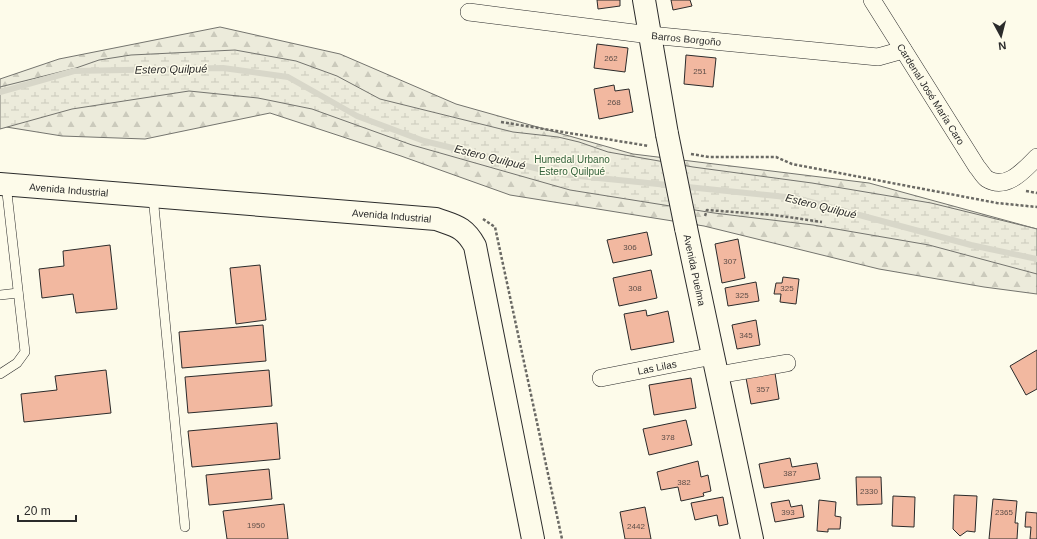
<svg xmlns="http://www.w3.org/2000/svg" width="1037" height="539" viewBox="0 0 1037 539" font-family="Helvetica,sans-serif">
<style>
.forest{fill:url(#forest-firs);stroke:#74746e}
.wetland{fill:url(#wetland-marsh);stroke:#74746e}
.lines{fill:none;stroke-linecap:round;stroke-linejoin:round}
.stream{stroke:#d8d7c9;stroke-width:6}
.building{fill:#f2b8a0;stroke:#2b2b2b}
.lane-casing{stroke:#2b2b2b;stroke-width:10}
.street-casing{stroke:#2b2b2b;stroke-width:18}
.secondary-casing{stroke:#2b2b2b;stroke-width:24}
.path{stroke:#6a6964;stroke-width:2.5;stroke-dasharray:3 2;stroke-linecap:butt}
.lane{stroke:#fdfbea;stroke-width:9}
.street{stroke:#fdfbea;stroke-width:17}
.secondary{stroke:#fdfbea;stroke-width:22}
.secondary-bridge-casing{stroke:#2b2b2b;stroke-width:24;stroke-linecap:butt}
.secondary-bridge{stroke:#fdfbea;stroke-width:22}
.labels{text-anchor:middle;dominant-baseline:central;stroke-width:3;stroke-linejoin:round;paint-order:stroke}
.number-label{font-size:8px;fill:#5d4e48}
.street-label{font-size:10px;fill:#2b2b2b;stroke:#fdfbea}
.park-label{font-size:10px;fill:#34623c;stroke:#fdfbea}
.water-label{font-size:11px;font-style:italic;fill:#2b2b2b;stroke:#fdfbea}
</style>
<defs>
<pattern id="forest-firs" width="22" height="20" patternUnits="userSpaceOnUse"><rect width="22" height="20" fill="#ecebdb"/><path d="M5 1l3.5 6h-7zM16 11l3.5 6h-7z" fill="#cbcabc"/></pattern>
<pattern id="wetland-marsh" width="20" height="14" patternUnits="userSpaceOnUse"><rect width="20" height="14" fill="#ecebdb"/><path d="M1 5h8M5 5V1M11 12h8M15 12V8" fill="none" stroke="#cbcabc"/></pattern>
</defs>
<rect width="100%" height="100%" fill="#fdfbea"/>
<path class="forest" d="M220,27L340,54L456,104L633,154L869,183L1037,229V294L984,287L879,269L704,226L510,195L401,156L270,113L145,139L62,136L0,126V79L59,59Z"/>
<path class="wetland" d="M235,50L296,61L337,76L380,99L513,132L558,137L579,142L608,152L693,167L812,183L931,203L1037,229V274L929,245L813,225L714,213L570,190L412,145L312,109L258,98L189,91L72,109L0,129V87L76,68L99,60L131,55Z"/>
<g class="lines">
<path class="stream" d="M0,92L74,71L223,68L288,77L357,116L424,141L559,174L796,198L971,245L1037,259"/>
</g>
<g class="building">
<path d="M597,0H620V6L598,9Z"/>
<path d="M671,0H690L692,6L673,10Z"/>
<path d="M597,44L628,48L625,72L594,68Z"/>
<path d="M686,55L716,58L713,87L684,84Z"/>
<path d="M614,85L615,91L629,89L633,112L599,119L594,89Z"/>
<path d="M647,232L652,255L613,263L607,240Z"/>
<path d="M738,239L745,278L722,283L715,244Z"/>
<path d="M110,245L117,309L76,313L73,294L42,298L39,269L64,266L63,251Z"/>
<path d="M260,265L266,320L236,324L230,268Z"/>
<path d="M651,270L657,298L619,306L613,278Z"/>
<path d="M783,277L799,279L796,304L780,302L781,294H774L776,283H782Z"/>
<path d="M756,282L759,301L728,306L725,288Z"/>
<path d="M646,310L647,316L668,311L674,342L631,350L624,314Z"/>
<path d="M756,320L760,345L737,349L732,325Z"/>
<path d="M263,325L266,361L182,368L179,332Z"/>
<path d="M1037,350V389L1026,395L1010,366Z"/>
<path d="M106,370L111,413L24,422L21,394L57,390L55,376Z"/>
<path d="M269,370L272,406L188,413L185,377Z"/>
<path d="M775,373L779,399L751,404L746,378Z"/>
<path d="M691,378L696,408L654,415L649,385Z"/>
<path d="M686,420L692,445L649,455L643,429Z"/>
<path d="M277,423L280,459L192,467L188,431Z"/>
<path d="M790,458L792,467L817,463L820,479L764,488L759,464Z"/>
<path d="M698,461L701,477L708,475L711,491L703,493L704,496L681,501L678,487L661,490L657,472Z"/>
<path d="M269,469L272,499L209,505L206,475Z"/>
<path d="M856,477H881L882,504L857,505Z"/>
<path d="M954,495L977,496L975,532L967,531L960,536L953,529Z"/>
<path d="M893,496L915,497L914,527L892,526Z"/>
<path d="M723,497L728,524L719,526L717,515L695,520L691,503Z"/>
<path d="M993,499L1017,501L1015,523H1018L1017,539H989Z"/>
<path d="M789,500L791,507L802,505L804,517L775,522L771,503Z"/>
<path d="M819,500L836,502L835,516L841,517L840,529H828V532L817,531Z"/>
<path d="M284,504L288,539H227L223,511Z"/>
<path d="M645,507L651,539H625L620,512Z"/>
<path d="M1026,512L1037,513V539H1030L1031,527H1025Z"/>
</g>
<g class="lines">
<defs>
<g id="lane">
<path d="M153,196L185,527"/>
<path d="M0,295L18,293"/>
<path d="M0,374L17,363L25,352L6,184"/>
</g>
<g id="street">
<path id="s1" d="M872,0L977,167C980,170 983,176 987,179C1007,191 1025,169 1037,157"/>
<path id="s2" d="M469,12L650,35L878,57L903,50"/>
<path d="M718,375L787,363"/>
<path id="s3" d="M601,378L713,356"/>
</g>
<g id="secondary">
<path d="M644,0L667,134"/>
<path id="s4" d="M0,184L436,219C455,226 464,226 475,246L533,539"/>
<path id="s5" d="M686,228L752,539"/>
</g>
</defs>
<use href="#lane" class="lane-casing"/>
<use href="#street" class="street-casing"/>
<use href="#secondary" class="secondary-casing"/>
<g class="path">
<path d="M501,122L649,146"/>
<path d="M691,154L709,157H776L792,164L997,203L1037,207"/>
<path d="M1026,191L1037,193"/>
<path d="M705,216L707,210L774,215L822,222"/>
<path d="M483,219L495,227L562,539"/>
</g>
<use href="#lane" class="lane"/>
<use href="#street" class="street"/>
<use href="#secondary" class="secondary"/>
<defs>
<path id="secondary-bridge" d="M667,134L686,228"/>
</defs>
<use href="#secondary-bridge" class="secondary-bridge-casing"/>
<use href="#secondary-bridge" class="secondary-bridge"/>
</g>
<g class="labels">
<g class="number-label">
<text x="611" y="58">262</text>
<text x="700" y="71">251</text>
<text x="614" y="102">268</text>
<text x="630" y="247">306</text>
<text x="730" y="261">307</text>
<text x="635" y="288">308</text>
<text x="787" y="288">325</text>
<text x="742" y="295">325</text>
<text x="746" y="335">345</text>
<text x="763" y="389">357</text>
<text x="668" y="437">378</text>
<text x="790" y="473">387</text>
<text x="684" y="482">382</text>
<text x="869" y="491">2330</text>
<text x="788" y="512">393</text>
<text x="1004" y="512">2365</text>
<text x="256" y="525">1950</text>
<text x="636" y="526">2442</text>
</g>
<g class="street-label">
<text stroke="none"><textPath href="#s2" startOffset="219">Barros Borgoño</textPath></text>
<text stroke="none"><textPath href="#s1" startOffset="111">Cardenal José María Caro</textPath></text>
<text stroke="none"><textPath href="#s4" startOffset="69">Avenida Industrial</textPath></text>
<text stroke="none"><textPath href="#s4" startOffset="393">Avenida Industrial</textPath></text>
<text stroke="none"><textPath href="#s5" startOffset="43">Avenida Puelma</textPath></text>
<text stroke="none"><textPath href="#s3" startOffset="57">Las Lilas</textPath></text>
</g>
<g class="park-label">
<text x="572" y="159">Humedal Urbano<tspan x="572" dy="12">Estero Quilpué</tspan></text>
</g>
<g class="water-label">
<text transform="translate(171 69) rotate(-1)">Estero Quilpué</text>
<text transform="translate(490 157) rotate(14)">Estero Quilpué</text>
<text transform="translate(821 206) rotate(14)">Estero Quilpué</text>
</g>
</g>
<g transform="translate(1001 36) rotate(173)" stroke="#fdfbea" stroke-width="3" paint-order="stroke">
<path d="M0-3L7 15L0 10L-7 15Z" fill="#2b2b2b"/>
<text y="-6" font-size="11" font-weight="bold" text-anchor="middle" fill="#2b2b2b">N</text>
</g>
<path d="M18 515v6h58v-6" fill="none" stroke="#2b2b2b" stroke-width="2"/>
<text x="24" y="515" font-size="12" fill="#2b2b2b" stroke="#fdfbea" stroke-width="3" paint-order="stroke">20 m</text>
</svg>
